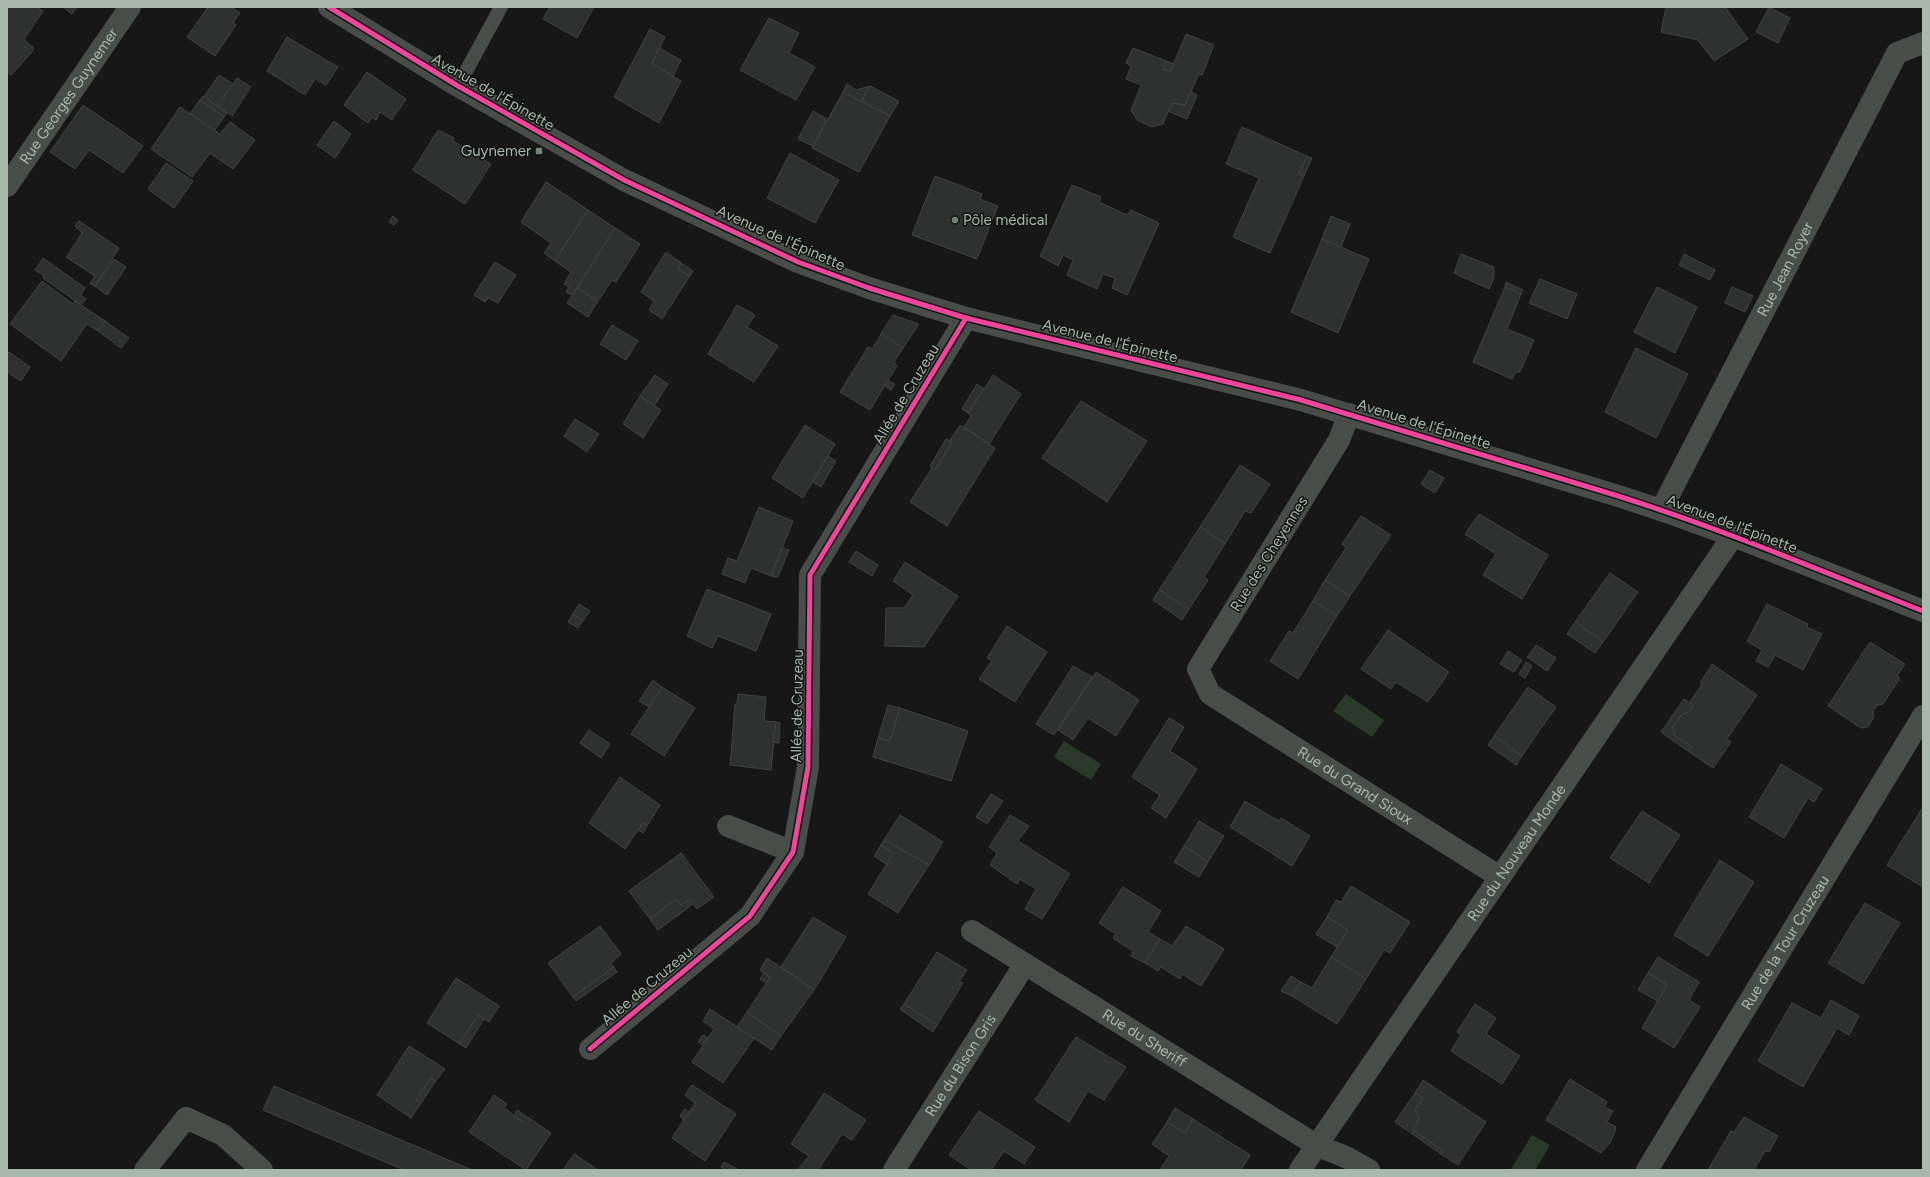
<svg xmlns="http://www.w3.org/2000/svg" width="1930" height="1177" viewBox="0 0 1930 1177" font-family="Figtree,sans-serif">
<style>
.water{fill:#2b392a}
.building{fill:#2f3130;stroke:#3f4341}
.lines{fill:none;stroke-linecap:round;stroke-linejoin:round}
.service{stroke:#494d4a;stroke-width:14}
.minor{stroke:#494d4a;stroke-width:22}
.tertiary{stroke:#494d4a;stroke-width:22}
.cycleway-casing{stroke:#111312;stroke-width:8}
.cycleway{stroke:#ed469a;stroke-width:5}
.poi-dot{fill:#758077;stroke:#111312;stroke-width:1.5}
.labels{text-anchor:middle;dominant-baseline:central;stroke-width:3;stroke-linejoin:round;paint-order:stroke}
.street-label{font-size:15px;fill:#a8b8ab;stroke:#111312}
.poi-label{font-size:15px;fill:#a8b8ab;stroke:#111312;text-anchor:end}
</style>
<rect width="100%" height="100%" fill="#171717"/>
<g class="water">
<path d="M1346,694L1384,720L1372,737L1333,711Z"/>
<path d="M1064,741L1101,764L1091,780L1054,757Z"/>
<path d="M1532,1135L1550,1145L1535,1170H1512L1511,1169Z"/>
</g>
<g class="building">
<path d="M7,7H37L43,11L24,40L34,48L32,52L11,75L7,72Z"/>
<path d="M63,7H77L72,14Z"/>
<path d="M208,7H231L240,13L233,22L236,25L215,56L187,37Z"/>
<path d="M550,7H594L577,38L543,19Z"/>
<path d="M1666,7H1725L1748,39L1714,61L1698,40L1661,32Z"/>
<path d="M1769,7L1790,18L1778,43L1756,32Z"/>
<path d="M769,18L799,33L789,53L815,67L796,100L740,70Z"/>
<path d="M650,29L665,37L652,64L681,81L659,123L614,97Z"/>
<path d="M1186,34L1214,45L1202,75L1199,74L1185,105L1172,103L1163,124L1152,127L1137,120L1131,110L1141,85L1126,79L1131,66L1126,63L1133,48L1166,61L1163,69L1170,72Z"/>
<path d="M287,37L338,67L326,85L315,79L305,95L267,71Z"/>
<path d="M659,48L681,60L673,76L652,64Z"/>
<path d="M1166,61L1174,64L1170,72L1163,69Z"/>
<path d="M367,72L406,99L392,120L380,112L376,120L372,117L368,123L344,105Z"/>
<path d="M219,75L233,84L218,106L204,97Z"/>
<path d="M237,78L251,87L232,116L218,106Z"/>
<path d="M847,84L856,90L870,86L861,102L843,92Z"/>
<path d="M870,86L899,101L890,116L861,102Z"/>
<path d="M843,92L890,116L859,172L812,148Z"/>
<path d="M1191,92L1197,95L1187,119L1168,111L1172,103L1185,105Z"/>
<path d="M203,96L227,113L224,117L200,100Z"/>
<path d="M200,100L224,117L214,131L190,114Z"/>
<path d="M83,105L143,146L123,173L89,150L75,169L50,152Z"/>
<path d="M180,107L220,134L230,122L255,140L233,169L210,153L192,177L151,149Z"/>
<path d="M813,111L827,119L813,146L798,139Z"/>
<path d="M334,121L351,134L335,158L317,145Z"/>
<path d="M1242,127L1307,156L1299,174L1304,176L1270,253L1233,237L1259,178L1226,164Z"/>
<path d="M438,130L454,138L453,141L491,164L465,204L413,170Z"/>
<path d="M790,153L839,180L815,223L767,198Z"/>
<path d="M1307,156L1312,158L1304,176L1299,174Z"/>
<path d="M166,163L193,181L174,208L148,189Z"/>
<path d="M935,176L982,194L980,199L998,206L977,259L912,235Z"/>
<path d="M546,182L588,210L555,261L544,253L551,243L521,222Z"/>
<path d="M1072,185L1101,197L1099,202L1127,215L1131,210L1159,223L1127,295L1112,288L1115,278L1103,274L1097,289L1067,275L1073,260L1063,255L1058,266L1040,256Z"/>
<path d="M588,210L615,228L572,295L566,292L569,287L564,284L571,272L555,261Z"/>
<path d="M393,216L398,220L394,225L389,222Z"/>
<path d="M1331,216L1350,224L1341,247L1322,239Z"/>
<path d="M79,221L119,248L95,286L90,284L95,276L66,257L82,233L75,226Z"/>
<path d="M615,228L640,244L616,282L612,280L598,301L577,288Z"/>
<path d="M1322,239L1369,259L1338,333L1291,312Z"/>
<path d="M666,252L681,263L678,269L690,276L662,319L649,310L654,301L641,292Z"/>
<path d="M1461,254L1494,267V278L1489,289L1454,273Z"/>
<path d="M1684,254L1715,270L1710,280L1679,265Z"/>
<path d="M43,258L85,288L81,295L86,299L81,305L43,278L44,276L35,270Z"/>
<path d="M114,259L126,267L107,295L95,286Z"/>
<path d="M495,262L516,275L498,303L488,298L485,302L474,295Z"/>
<path d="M681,263L693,271L690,276L678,269Z"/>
<path d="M1540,279L1577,294L1567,319L1529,303Z"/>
<path d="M42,281L73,304L75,301L105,321L98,331L87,324L61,361L10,324Z"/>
<path d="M1506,282L1523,290L1521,294L1505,287Z"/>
<path d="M1505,287L1521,294L1507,329L1534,340L1520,372H1516L1512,379L1473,362Z"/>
<path d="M1657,287L1697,307L1675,353L1634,332Z"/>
<path d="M1732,287L1753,296L1745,312L1725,303Z"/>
<path d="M577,288L598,301L588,317L567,303Z"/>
<path d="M737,305L755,315L747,327L778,346L754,382L708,354Z"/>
<path d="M893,315L919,324L903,348L881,334Z"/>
<path d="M105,321L129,338L121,348L98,331Z"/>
<path d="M612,325L638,341L626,360L600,344Z"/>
<path d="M881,334L903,348L894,362L897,366L870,410L840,392L868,347L872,349Z"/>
<path d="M1636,348L1688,374L1656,438L1605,412Z"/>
<path d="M9,352L30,367L21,381L7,372V355Z"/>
<path d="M655,375L668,384L654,406L640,396Z"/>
<path d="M993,375L1021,394L989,444L964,427L971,416L968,413Z"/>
<path d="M888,381L895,384L891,390L885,386Z"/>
<path d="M977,384L984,389L968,413L962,409Z"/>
<path d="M640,396L661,410L643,438L623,424Z"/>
<path d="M1081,401L1147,441L1107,502L1042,458Z"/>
<path d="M575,419L599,434L587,452L564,436Z"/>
<path d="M805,425L835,444L803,498L772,478Z"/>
<path d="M960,425L995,448L947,526L910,502L932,468L935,470L952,442L950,440Z"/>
<path d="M946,439L952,442L935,470L930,466Z"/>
<path d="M828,456L836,461L821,487L813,482Z"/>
<path d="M1240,465L1270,484L1251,513L1245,511L1225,544L1200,527Z"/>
<path d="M1430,470L1444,478L1435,493L1421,484Z"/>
<path d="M759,507L793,521L771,576L751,568L745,583L722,574L728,558L737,561Z"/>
<path d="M1479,514L1548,555L1522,599L1483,575L1496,554L1465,534Z"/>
<path d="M1361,516L1391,535L1350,596L1325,580L1346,548L1342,544Z"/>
<path d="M1200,527L1225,544L1204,577L1208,580L1189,609L1159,590Z"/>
<path d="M782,548L789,550L778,577L771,576Z"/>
<path d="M856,551L878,565L872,576L849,562Z"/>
<path d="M905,562L958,596L924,647L885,646L886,608H904L913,595L893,581Z"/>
<path d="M1610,573L1638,592L1603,642L1575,622Z"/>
<path d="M1325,580L1350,596L1337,616L1313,601Z"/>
<path d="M707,589L771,614L756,651L718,636L712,648L687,636Z"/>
<path d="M1159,590L1189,609L1182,620L1153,600Z"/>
<path d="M1313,601L1337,616L1298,679L1270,661L1289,631L1293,633Z"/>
<path d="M579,604L590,611L583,621L573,614Z"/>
<path d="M1767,604L1808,624L1807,627L1822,634L1803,670L1775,655L1768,667L1756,661L1762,650L1747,641Z"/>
<path d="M573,614L583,621L578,628L568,622Z"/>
<path d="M1575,622L1603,642L1595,653L1567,634Z"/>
<path d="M1007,626L1047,652L1015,702L979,679L992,661L987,658Z"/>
<path d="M1388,630L1449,672L1428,702L1396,682L1391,689L1361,669Z"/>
<path d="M1870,642L1905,664L1897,676L1900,678L1883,704L1877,705L1873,711L1874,717L1868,727L1861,728L1828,706Z"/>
<path d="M1536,645L1556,658L1547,671L1527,657Z"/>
<path d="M1508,651L1522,660L1514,672L1500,664Z"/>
<path d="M1526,662L1532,666L1525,678L1519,674Z"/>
<path d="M1712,664L1757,695L1727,739L1731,742L1713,768L1688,751L1691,746L1674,735L1673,727L1682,714L1689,712L1693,705L1690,702L1702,684L1700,683Z"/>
<path d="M1073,666L1092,677L1054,735L1036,724Z"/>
<path d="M1096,672L1139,700L1116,736L1088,718L1073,740L1058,730Z"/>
<path d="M653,680L662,687L649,707L639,701Z"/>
<path d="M662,687L695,708L664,756L631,734Z"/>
<path d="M1528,687L1556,707L1522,756L1494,736Z"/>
<path d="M738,694L766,697L764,721L776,722L771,770L730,765L735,704H737Z"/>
<path d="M1684,699L1693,705L1689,712L1682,714L1673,727L1674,735L1691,746L1688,751L1661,732Z"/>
<path d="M888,705L900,708L890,741L878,738Z"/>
<path d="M900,708L968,731L951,781L873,757L878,738L890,741Z"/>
<path d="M1169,718L1184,727L1170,751L1197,769L1166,818L1151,808L1160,795L1132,777Z"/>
<path d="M776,722L780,723L779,743L773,742Z"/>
<path d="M589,730L610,744L601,758L580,743Z"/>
<path d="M1494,736L1522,756L1516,765L1488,745Z"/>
<path d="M1781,764L1822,789L1814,802L1808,798L1784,838L1749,817Z"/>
<path d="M620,777L660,805L647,826L643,823L625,849L589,823Z"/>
<path d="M991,794L1003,801L987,824L976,817Z"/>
<path d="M1245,801L1279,821L1281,818L1310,836L1292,866L1230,827Z"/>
<path d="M1923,807V887L1887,865Z"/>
<path d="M1642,811L1680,835L1649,883L1610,858Z"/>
<path d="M900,815L943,842L929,865L884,840Z"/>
<path d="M1010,815L1029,826L1018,841L1070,874L1042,919L1025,909L1036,889L1020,879L1017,884L990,865L997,853L989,847Z"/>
<path d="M1199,821L1224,836L1208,862L1184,846Z"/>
<path d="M643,823L647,826L643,833L638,830Z"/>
<path d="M884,840L929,865L898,913L868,894L893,854L881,845Z"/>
<path d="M881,845L893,854L886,864L874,856Z"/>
<path d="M1184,846L1208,862L1199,877L1174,862Z"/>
<path d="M681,853L714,897L697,909L690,899L681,905L676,899L650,919L629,891Z"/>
<path d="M1720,860L1754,882L1708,956L1674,935Z"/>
<path d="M1351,886L1410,922L1390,953L1384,950L1366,979L1331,957L1348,930L1327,917L1336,900L1341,902Z"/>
<path d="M1123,887L1161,911L1148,932L1160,939L1145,963L1131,956L1133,951L1113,938L1116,934L1099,923Z"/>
<path d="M676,899L681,905L690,899L693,904L658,930L650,919Z"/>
<path d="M1865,903L1900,923L1863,984L1828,963Z"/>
<path d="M813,917L846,937L814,990L781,967Z"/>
<path d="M1327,917L1348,930L1337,947L1316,934Z"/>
<path d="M600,926L621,954L611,963L614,967L573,997L548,963Z"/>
<path d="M1186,926L1224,949L1201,986L1182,974L1180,979L1161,967L1158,971L1145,963L1160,939L1172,946Z"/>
<path d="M937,952L967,970L959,982L963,983L937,1025L904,1004Z"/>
<path d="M1331,957L1366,979L1337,1024L1292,996L1301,982L1312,988Z"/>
<path d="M1658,957L1699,982L1689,1000L1700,1007L1674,1048L1642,1028L1667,985L1648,973Z"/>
<path d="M767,958L814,990L781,1036L747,1012L770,977L760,970Z"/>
<path d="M614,967L617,972L576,1001L573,997Z"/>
<path d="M764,973L770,977L767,983L760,979Z"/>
<path d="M1648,973L1667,985L1658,1001L1638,990Z"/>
<path d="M1291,976L1301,982L1292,996L1281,991Z"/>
<path d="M456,978L499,1006L489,1022L478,1015L460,1044L427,1023Z"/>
<path d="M1831,1000L1859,1016L1849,1035L1837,1028L1803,1087L1758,1061L1792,1003L1821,1018Z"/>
<path d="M904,1004L937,1025L933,1032L900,1009Z"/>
<path d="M1475,1004L1496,1018L1486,1034L1520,1056L1502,1084L1451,1051L1461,1035L1457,1032Z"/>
<path d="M710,1009L754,1038L723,1083L692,1062L714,1029L703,1021Z"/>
<path d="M747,1012L781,1036L772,1050L737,1027Z"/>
<path d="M478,1015L484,1019L466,1048L460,1044Z"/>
<path d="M703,1035L708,1038L703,1045L698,1042Z"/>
<path d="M1076,1037L1126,1067L1104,1100L1088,1091L1069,1122L1035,1100Z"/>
<path d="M409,1046L445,1069L435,1082L431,1078L416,1100L421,1103L411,1118L377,1095Z"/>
<path d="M431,1078L435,1082L421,1103L416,1100Z"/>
<path d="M1570,1079L1607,1102L1604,1107L1613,1111L1607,1122L1616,1127L1615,1132L1610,1143L1601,1153L1546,1120Z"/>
<path d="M1423,1080L1486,1122L1458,1165L1441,1154L1443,1151L1413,1130L1419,1118L1415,1109L1423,1098L1415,1093Z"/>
<path d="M692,1085L736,1114L705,1161L672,1138L695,1103L685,1095Z"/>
<path d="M274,1086L472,1170H404L263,1110Z"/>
<path d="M824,1093L866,1120L852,1140L842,1134L818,1170H797L809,1156L791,1144Z"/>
<path d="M1415,1093L1423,1098L1415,1109L1419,1118L1413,1130L1443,1151L1441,1154L1395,1122Z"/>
<path d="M494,1095L507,1104L504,1108L522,1121L526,1116L551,1133L526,1170L469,1132Z"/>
<path d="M1175,1108L1193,1119L1185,1133L1167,1122Z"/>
<path d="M685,1109L689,1112L684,1120L680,1116Z"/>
<path d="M517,1110L526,1116L522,1121L514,1116Z"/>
<path d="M979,1111L1035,1147L1024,1164L1004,1151L991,1170H971L949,1155Z"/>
<path d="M1744,1117L1778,1136L1769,1152L1765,1151L1754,1170H1708L1731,1131L1734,1132Z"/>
<path d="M1193,1119L1250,1155L1241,1170H1160L1169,1156L1152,1144L1167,1122L1185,1133Z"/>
<path d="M574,1154L598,1170H563Z"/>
<path d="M724,1162L739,1170H725L721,1167Z"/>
</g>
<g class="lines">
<path class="service" d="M458,86L501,7"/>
<g class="minor">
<path id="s1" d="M7,186L130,7"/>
<path id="s2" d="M1349,414L1339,440L1198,669L1210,694L1500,877"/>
<path id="s3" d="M1661,510L1897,53L1923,43"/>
<path d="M728,826L793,852"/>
<path id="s4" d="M972,931L1316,1145L1348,1158L1369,1170"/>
<path d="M590,1049L750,916L793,852L808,767L810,575L966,318"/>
<path d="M145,1170L186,1118L223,1135L262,1170"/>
<path id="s5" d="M894,1170L1025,964"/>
<path id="s6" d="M1300,1170L1733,536"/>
<path id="s7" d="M1647,1170L1923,716"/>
</g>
<path class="tertiary" d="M329,7L458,86L624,180L798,262L869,288L966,318L1301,400L1615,495C1720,528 1821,571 1923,611"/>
<defs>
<g id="cycleway">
<path d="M329,7L458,86L624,180L798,262L869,288L966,318L1301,400L1615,495C1720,528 1821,571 1923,611"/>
<path d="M590,1049L750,916L793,852L808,767L810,575L966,318"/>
</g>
</defs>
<use href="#cycleway" class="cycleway-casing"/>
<use href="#cycleway" class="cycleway"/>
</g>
<g class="poi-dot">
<rect x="535" y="147" width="8" height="8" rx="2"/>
<circle cx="955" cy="220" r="4"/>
</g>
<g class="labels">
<g class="street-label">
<text transform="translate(493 92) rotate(30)">Avenue de l'Épinette</text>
<text stroke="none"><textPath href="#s1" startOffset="109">Rue Georges Guynemer</textPath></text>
<text transform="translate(781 238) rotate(24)">Avenue de l'Épinette</text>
<text stroke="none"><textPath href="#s3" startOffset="271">Rue Jean Royer</textPath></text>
<text transform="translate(1110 341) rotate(14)">Avenue de l'Épinette</text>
<text transform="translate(906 394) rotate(-59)">Allée de Cruzeau</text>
<text transform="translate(1424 424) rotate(17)">Avenue de l'Épinette</text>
<text transform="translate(1732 524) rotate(21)">Avenue de l'Épinette</text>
<text transform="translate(1269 554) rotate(-58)">Rue des Cheyennes</text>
<text transform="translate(797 706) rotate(-89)">Allée de Cruzeau</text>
<text stroke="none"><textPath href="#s2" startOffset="496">Rue du Grand Sioux</textPath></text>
<text stroke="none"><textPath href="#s6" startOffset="384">Rue du Nouveau Monde</textPath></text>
<text stroke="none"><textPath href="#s7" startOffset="266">Rue de la Tour Cruzeau</textPath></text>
<text transform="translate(647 986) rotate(-40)">Allée de Cruzeau</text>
<text stroke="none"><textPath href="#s4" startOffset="203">Rue du Sheriff</textPath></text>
<text stroke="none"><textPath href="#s5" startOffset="124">Rue du Bison Gris</textPath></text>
</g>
<g class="poi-label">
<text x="531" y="151">Guynemer</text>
<text x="963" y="220" text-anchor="start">Pôle médical</text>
</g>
</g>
<rect width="1930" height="1177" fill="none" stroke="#a8b8ab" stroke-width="16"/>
</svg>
